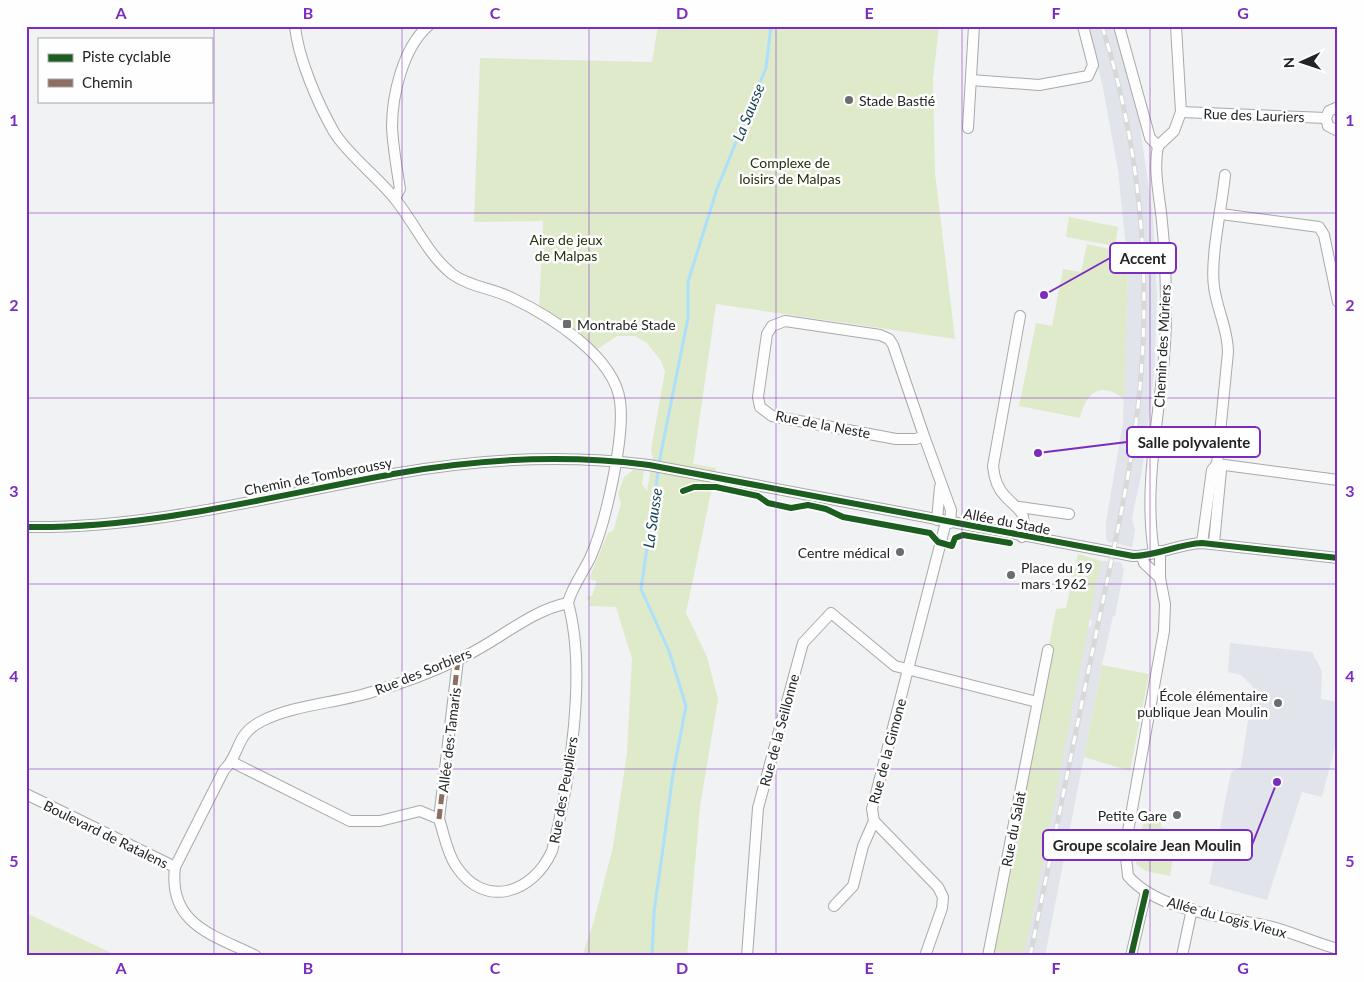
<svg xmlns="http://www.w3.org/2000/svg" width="1364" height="982" viewBox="0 0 1364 982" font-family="Lato,sans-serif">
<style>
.built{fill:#e2e4eb}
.green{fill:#deeaca}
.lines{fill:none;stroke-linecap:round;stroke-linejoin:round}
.stream{stroke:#ace0fb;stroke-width:3}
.minor-casing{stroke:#a8a9aa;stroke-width:12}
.minor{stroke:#fdfdfd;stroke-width:10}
.rail-casing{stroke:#d7d8d8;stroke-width:5}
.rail{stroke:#fefeff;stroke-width:3;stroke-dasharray:9;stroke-linecap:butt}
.quiet{stroke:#8d6e63;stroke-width:5;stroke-dasharray:10 5;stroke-linecap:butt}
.cycleway-casing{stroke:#fefeff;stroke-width:9}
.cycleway{stroke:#1b5e20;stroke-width:6}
.grid{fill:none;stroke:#7b2cbf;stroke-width:1;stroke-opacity:0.55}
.poi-dot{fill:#6b6c6d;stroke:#fefeff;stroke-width:2}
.labels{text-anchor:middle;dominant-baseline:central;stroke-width:5;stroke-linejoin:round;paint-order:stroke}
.poi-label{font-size:14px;fill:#232425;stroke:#fefeff;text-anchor:start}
.street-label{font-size:14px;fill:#232425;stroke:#fefeff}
.park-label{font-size:14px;fill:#25300c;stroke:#fefeff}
.water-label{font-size:15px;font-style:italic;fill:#133e50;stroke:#fefeff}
.leader{fill:none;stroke:#7b2cbf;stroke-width:2}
.callout-dot{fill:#7b2cbf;stroke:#fefeff;stroke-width:2}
.callout{fill:#fefeff;stroke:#7b2cbf;stroke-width:2}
.callout-label{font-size:15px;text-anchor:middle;font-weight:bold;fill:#232425}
.neatline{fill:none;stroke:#7b2cbf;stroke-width:2}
.grid-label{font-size:16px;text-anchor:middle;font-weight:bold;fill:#7b2cbf}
</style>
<rect width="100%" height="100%" fill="#f1f2f3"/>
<g class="built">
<path d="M1088,26H1116L1138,113L1153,218L1157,296L1155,367L1142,471L1132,518L1135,530L1132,547L1108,542L1106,538V522L1123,422L1128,268L1118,170L1103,88Z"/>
<path d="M1101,561L1121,562L1124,570L1115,616H1113L1102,665L1045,956H995L1088,626L1091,627L1092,620L1085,619L1095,568Z"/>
<path d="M1230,643L1312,652L1322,671L1321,699L1338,702V735L1322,797L1302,792L1267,900L1209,884L1231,772L1241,767L1253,687L1241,675L1228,672Z"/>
</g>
<g class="green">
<path d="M658,26H939L933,79L935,173L955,339L716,304L693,464L716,468L686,613L707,657L718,699L700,806L687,956H582L594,921L613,847L627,753L632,659L616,607L589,606L590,600L587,599V596H592L597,581L589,579L608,533L614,530L621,503L618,494L624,477L633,470L644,471L642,484L647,491L653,458L651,450L665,371L661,361L647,343L635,336H617L593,352L539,314L543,221L474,222L480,58L652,62Z"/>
<path d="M1069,217L1118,227L1115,246L1066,237Z"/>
<path d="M1087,244L1127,253L1128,268L1124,399C1102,381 1086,391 1080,418L1019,406L1036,323L1052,326L1063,269L1081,272Z"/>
<path d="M1078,554L1101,561L1048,834H1045L1043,843L1046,844L1024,956H987L1056,609L1066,608Z"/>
<path d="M1102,665L1149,674L1130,771L1084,757Z"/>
<path d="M1144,818L1162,820L1161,827L1188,835L1184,854L1174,853L1170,876L1146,871L1136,864Z"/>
<path d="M26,913L118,956H26Z"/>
</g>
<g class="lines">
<path class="stream" d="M652,956L654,912L662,855L673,774L686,706L669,651L641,589L660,458L688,318V282L717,189L766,68L771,26"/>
<defs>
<g id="minor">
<path d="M295,26C298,58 318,104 334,132C348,155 378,177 395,199C414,222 428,255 452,274C470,287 492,288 512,298C550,316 614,356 620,401C625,436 606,522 591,556C584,572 572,586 568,603"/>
<path d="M1119,26L1150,138L1158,146"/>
<path d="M971,80L1039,85L1088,76L1093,65L1083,26"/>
<path d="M1338,107L1329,111L1326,118L1328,126L1338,131"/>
<path d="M1181,112L1326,118"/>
<path d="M968,128L974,26"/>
<path d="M1158,146L1174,131L1181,112L1176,26"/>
<path d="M395,198L400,189C397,169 393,148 392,127C392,95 403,48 428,26"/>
<path d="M1221,214L1319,227L1324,235L1338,302"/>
<path d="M1020,316L993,466C994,477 997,488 1005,496C1021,513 1027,510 1022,537"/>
<path d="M924,436L893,345L889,339L880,335L785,321L772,326L767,334L758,397L760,407L772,416L896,439H916L924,436L951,510L950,523"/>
<path d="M1217,464L1338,480"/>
<path d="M1019,507L1069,514"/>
<path d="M937,520L940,487"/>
<path d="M26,527C150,529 272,496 393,474C477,459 564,454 649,465L1133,556C1157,556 1178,544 1202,543L1338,558"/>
<path d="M1202,543L1212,470L1217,464L1228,352C1228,329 1217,310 1214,287C1210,258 1222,206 1225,175"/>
<path d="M1214,543L1221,470L1217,464"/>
<path d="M1160,551V578L1165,604L1164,631L1125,848L1128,876C1158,911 1225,917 1268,926C1290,931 1315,943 1338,949"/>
<path d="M1154,553C1141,472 1167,391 1166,310C1166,281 1165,251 1162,222C1160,198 1153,171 1158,146"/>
<path d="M1142,556L1144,563L1160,578"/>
<path d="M232,762L350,821H380L420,811L439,819C444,834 447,853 456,866C485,910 533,893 552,851C570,782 587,671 568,603"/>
<path d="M26,794L175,867C168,925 214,935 256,956"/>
<path d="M439,819L458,660"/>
<path d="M175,867L224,770C241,754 234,735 262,721C293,705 337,703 372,692C400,684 430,673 457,660C495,644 528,611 568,603"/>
<path d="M834,906L853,886L863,846L874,821"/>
<path d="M747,956L758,808L803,643L831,613L895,666L1037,702"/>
<path d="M925,956L942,908L943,897L938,887L874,821L872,809L946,522"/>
<path d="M988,956L1048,650"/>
<path d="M1131,956L1146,892"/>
<path d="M1182,956L1192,909"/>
</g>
</defs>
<use href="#minor" class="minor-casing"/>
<use href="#minor" class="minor"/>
<defs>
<path id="rail" d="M1030,956C1052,850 1073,745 1095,639C1112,556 1132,472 1140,387C1151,266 1139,142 1102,26"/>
</defs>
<use href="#rail" class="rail-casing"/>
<use href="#rail" class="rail"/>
<path class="quiet" d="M439,819L458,660"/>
<defs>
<g id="cycleway">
<path d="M683,491L694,487H716L758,496L768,503L791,508L808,505L826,509L843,517L930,533L938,542L952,546L955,538L963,535L1010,543"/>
<path d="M26,527C150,529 272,496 393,474C477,459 564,454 649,465L1133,556C1157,556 1178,544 1202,543L1338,558"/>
<path d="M1131,956L1146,892"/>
</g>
</defs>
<use href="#cycleway" class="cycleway-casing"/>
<use href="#cycleway" class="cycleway"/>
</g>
<path class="grid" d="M214,26V956M402,26V956M589,26V956M776,26V956M962,26V956M1150,26V956M26,213H1338M26,398H1338M26,584H1338M26,769H1338"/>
<g class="poi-dot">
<circle cx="849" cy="100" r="5"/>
<rect x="562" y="319" width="10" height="10" rx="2.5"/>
<circle cx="900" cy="552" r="5"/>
<circle cx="1011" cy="575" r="5"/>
<circle cx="1278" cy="703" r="5"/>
<circle cx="1177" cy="815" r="5"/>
</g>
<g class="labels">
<g class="poi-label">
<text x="859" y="100">Stade Bastié</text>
<text x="577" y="324">Montrabé Stade</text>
<text x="890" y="552" text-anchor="end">Centre médical</text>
<text x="1021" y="567">Place du 19<tspan x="1021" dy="16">mars 1962</tspan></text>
<text x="1268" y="695" text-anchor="end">École élémentaire<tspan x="1268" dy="16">publique Jean Moulin</tspan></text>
<text x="1167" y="815" text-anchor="end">Petite Gare</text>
</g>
<g class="street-label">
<text transform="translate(1254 115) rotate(2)">Rue des Lauriers</text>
<text transform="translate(1162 346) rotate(-87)">Chemin des Mûriers</text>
<text transform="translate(823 424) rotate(11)">Rue de la Neste</text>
<text transform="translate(318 476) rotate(-11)">Chemin de Tomberoussy</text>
<text transform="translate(1007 521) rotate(11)">Allée du Stade</text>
<text transform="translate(423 671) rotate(-22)">Rue des Sorbiers</text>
<text transform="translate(779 730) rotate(-75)">Rue de la Seillonne</text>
<text transform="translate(449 740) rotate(-83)">Allée des Tamaris</text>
<text transform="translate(887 751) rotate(-75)">Rue de la Gimone</text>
<text transform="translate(563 790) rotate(-80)">Rue des Peupliers</text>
<text transform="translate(1013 829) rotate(-79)">Rue du Salat</text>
<text transform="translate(106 834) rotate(26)">Boulevard de Ratalens</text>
<text transform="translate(1227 917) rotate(15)">Allée du Logis Vieux</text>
</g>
<g class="park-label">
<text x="790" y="162">Complexe de<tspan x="790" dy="16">loisirs de Malpas</tspan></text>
<text x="566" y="239">Aire de jeux<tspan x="566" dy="16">de Malpas</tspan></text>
</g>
<g class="water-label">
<text transform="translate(748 112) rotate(-68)">La Sausse</text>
<text transform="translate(652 518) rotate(-82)">La Sausse</text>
</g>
</g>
<path class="leader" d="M1044 295L1110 258M1038 453L1127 442M1277 782L1252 845"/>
<g class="callout-dot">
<circle cx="1044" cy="295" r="5"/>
<circle cx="1038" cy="453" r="5"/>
<circle cx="1277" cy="782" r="5"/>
</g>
<g class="callout">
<rect x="1110" y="243" width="66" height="30" rx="5"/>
<rect x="1127" y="427" width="133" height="30" rx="5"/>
<rect x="1043" y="830" width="209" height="30" rx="5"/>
</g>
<g class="callout-label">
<text x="1143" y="264">Accent</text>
<text x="1194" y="448">Salle polyvalente</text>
<text x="1147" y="851">Groupe scolaire Jean Moulin</text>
</g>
<rect width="1364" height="982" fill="none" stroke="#fefeff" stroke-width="55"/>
<rect x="38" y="38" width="175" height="65" fill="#fefeff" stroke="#a6a7a8"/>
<rect x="48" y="54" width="25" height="8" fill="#1b5e20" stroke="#a6a7a8"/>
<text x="82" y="62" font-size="15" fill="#232425">Piste cyclable</text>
<rect x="48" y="79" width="25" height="8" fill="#8d6e63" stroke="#a6a7a8"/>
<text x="82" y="88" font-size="15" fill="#232425">Chemin</text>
<g transform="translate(1302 62) rotate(267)" stroke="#fefeff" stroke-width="4" paint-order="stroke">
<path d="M0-4L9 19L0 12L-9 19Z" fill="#232425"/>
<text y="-8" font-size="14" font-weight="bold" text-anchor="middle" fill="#232425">N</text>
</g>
<rect x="28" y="28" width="1308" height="926" class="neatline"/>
<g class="grid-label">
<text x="121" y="19">A</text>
<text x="308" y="19">B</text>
<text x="495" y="19">C</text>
<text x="682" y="19">D</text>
<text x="869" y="19">E</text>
<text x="1056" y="19">F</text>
<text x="1243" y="19">G</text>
<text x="14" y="126">1</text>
<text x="1350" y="126">1</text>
<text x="14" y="311">2</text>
<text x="1350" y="311">2</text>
<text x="14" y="497">3</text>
<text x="1350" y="497">3</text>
<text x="14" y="682">4</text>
<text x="1350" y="682">4</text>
<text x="14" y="867">5</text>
<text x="1350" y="867">5</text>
<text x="121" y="974">A</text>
<text x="308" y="974">B</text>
<text x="495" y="974">C</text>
<text x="682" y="974">D</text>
<text x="869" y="974">E</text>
<text x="1056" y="974">F</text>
<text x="1243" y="974">G</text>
</g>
</svg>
